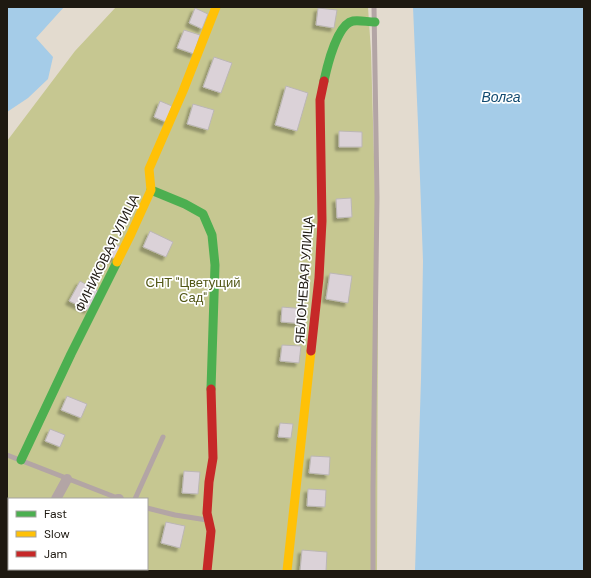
<svg xmlns="http://www.w3.org/2000/svg" width="591" height="578" viewBox="0 0 591 578" font-family="'DM Sans',sans-serif">
<style>
.green{fill:#c6c791;fill-rule:evenodd}
.water{fill:#a5cce8}
.building{fill:#dbd2d8;stroke:#bbb6b4;filter:url(#shadow)}
.lines{fill:none;stroke-linecap:round;stroke-linejoin:round}
.lane{stroke:#b3a5a5;stroke-width:5}
.street{stroke:#b3a5a5;stroke-width:10}
.fast{stroke:#4caf50;stroke-width:9}
.slow{stroke:#ffc107;stroke-width:9}
.jam{stroke:#c62828;stroke-width:9}
.labels{text-anchor:middle;dominant-baseline:central;stroke-width:3.5;stroke-linejoin:round;paint-order:stroke}
.street-label{font-size:13px;fill:#1e1911;stroke:#fff}
.park-label{font-size:13px;fill:#525716;stroke:#fff}
.water-label{font-size:14px;font-style:italic;fill:#114a70;stroke:#fff}
</style>
<defs>
<filter id="shadow"><feDropShadow dx="-3.5" dy="3.5" stdDeviation="1" flood-color="#0004"/></filter>
</defs>
<rect width="100%" height="100%" fill="#e3dbcf"/>
<path class="green" d="M116,7H368L371,52L378,298L377,571H7V141L75,51ZM9,499H147V569H9Z"/>
<g class="water">
<path d="M7,7H64L36,38L53,57L48,79L28,98L7,112Z"/>
<path d="M413,7H584V571H415L421,379L423,261L418,124Z"/>
</g>
<g class="building">
<path d="M195,8L208,14L202,29L189,23Z"/>
<path d="M318,8L337,10L334,28L316,25Z"/>
<path d="M184,30L200,35L194,54L177,48Z"/>
<path d="M214,57L232,63L221,93L203,87Z"/>
<path d="M286,86L308,93L297,131L275,125Z"/>
<path d="M160,101L172,106L166,122L154,117Z"/>
<path d="M193,104L214,110L208,130L187,124Z"/>
<path d="M339,131L362,132V147H339Z"/>
<path d="M351,198L352,217L337,218L336,199Z"/>
<path d="M150,231L173,242L166,257L143,247Z"/>
<path d="M112,243L121,247L115,259L107,255Z"/>
<path d="M330,273L352,276L348,303L326,299Z"/>
<path d="M80,281L98,291L88,310L69,301Z"/>
<path d="M282,307L306,309L305,324L281,322Z"/>
<path d="M282,345L301,346L299,363L280,361Z"/>
<path d="M67,396L87,404L81,418L61,410Z"/>
<path d="M280,423L293,424L291,438L278,437Z"/>
<path d="M50,429L65,435L60,447L45,441Z"/>
<path d="M311,456L330,457L329,475L309,473Z"/>
<path d="M184,471L200,472L198,494L182,493Z"/>
<path d="M308,489L326,490L325,507L307,506Z"/>
<path d="M166,522L185,526L180,548L161,543Z"/>
<path d="M302,550L327,552L326,571H300Z"/>
<path d="M7,562L9,563V569H19L17,571H7Z"/>
</g>
<g class="lines">
<g class="lane">
<path d="M7,455L120,499"/>
<path d="M135,499L163,437"/>
<path d="M147,508L175,515L207,520"/>
<path d="M373,571V488L377,198L374,7"/>
</g>
<g class="street">
<path d="M56,499L67,479"/>
<path d="M118,499H119"/>
<path d="M22,571L23,569"/>
<path d="M86,571L87,569"/>
</g>
<g class="fast">
<path d="M324,81C327,67 337,24 353,21C360,20 368,22 375,22"/>
<path d="M151,190L185,204L203,214L212,235L215,265L211,389"/>
<path d="M21,460L71,354L117,262"/>
</g>
<g class="slow">
<path d="M117,262L131,234L151,190L149,169L183,91L216,7"/>
<path d="M287,571L311,351"/>
</g>
<g class="jam">
<path d="M311,351L319,278L322,221L320,100L324,81"/>
<path d="M207,571L211,531L207,513L209,482L213,458L211,389"/>
</g>
</g>
<g class="labels">
<g class="street-label">
<text transform="translate(107 253) rotate(-64)">ФИНИКОВАЯ УЛИЦА</text>
<text transform="translate(304 280) rotate(-86)">ЯБЛОНЕВАЯ УЛИЦА</text>
</g>
<g class="park-label">
<text x="193" y="282">СНТ "Цветущий<tspan x="193" dy="15">Сад"</tspan></text>
</g>
<g class="water-label">
<text x="501" y="97">Волга</text>
</g>
</g>
<rect width="591" height="578" fill="none" stroke="#1e1911" stroke-width="16"/>
<rect x="8" y="498" width="140" height="72" fill="#ffffff" stroke="#a5a3a0"/>
<rect x="16" y="511" width="20" height="6" fill="#4caf50" stroke="#a5a3a0"/>
<text x="44" y="518" font-size="12" fill="#1e1911">Fast</text>
<rect x="16" y="531" width="20" height="6" fill="#ffc107" stroke="#a5a3a0"/>
<text x="44" y="538" font-size="12" fill="#1e1911">Slow</text>
<rect x="16" y="551" width="20" height="6" fill="#c62828" stroke="#a5a3a0"/>
<text x="44" y="558" font-size="12" fill="#1e1911">Jam</text>
</svg>
